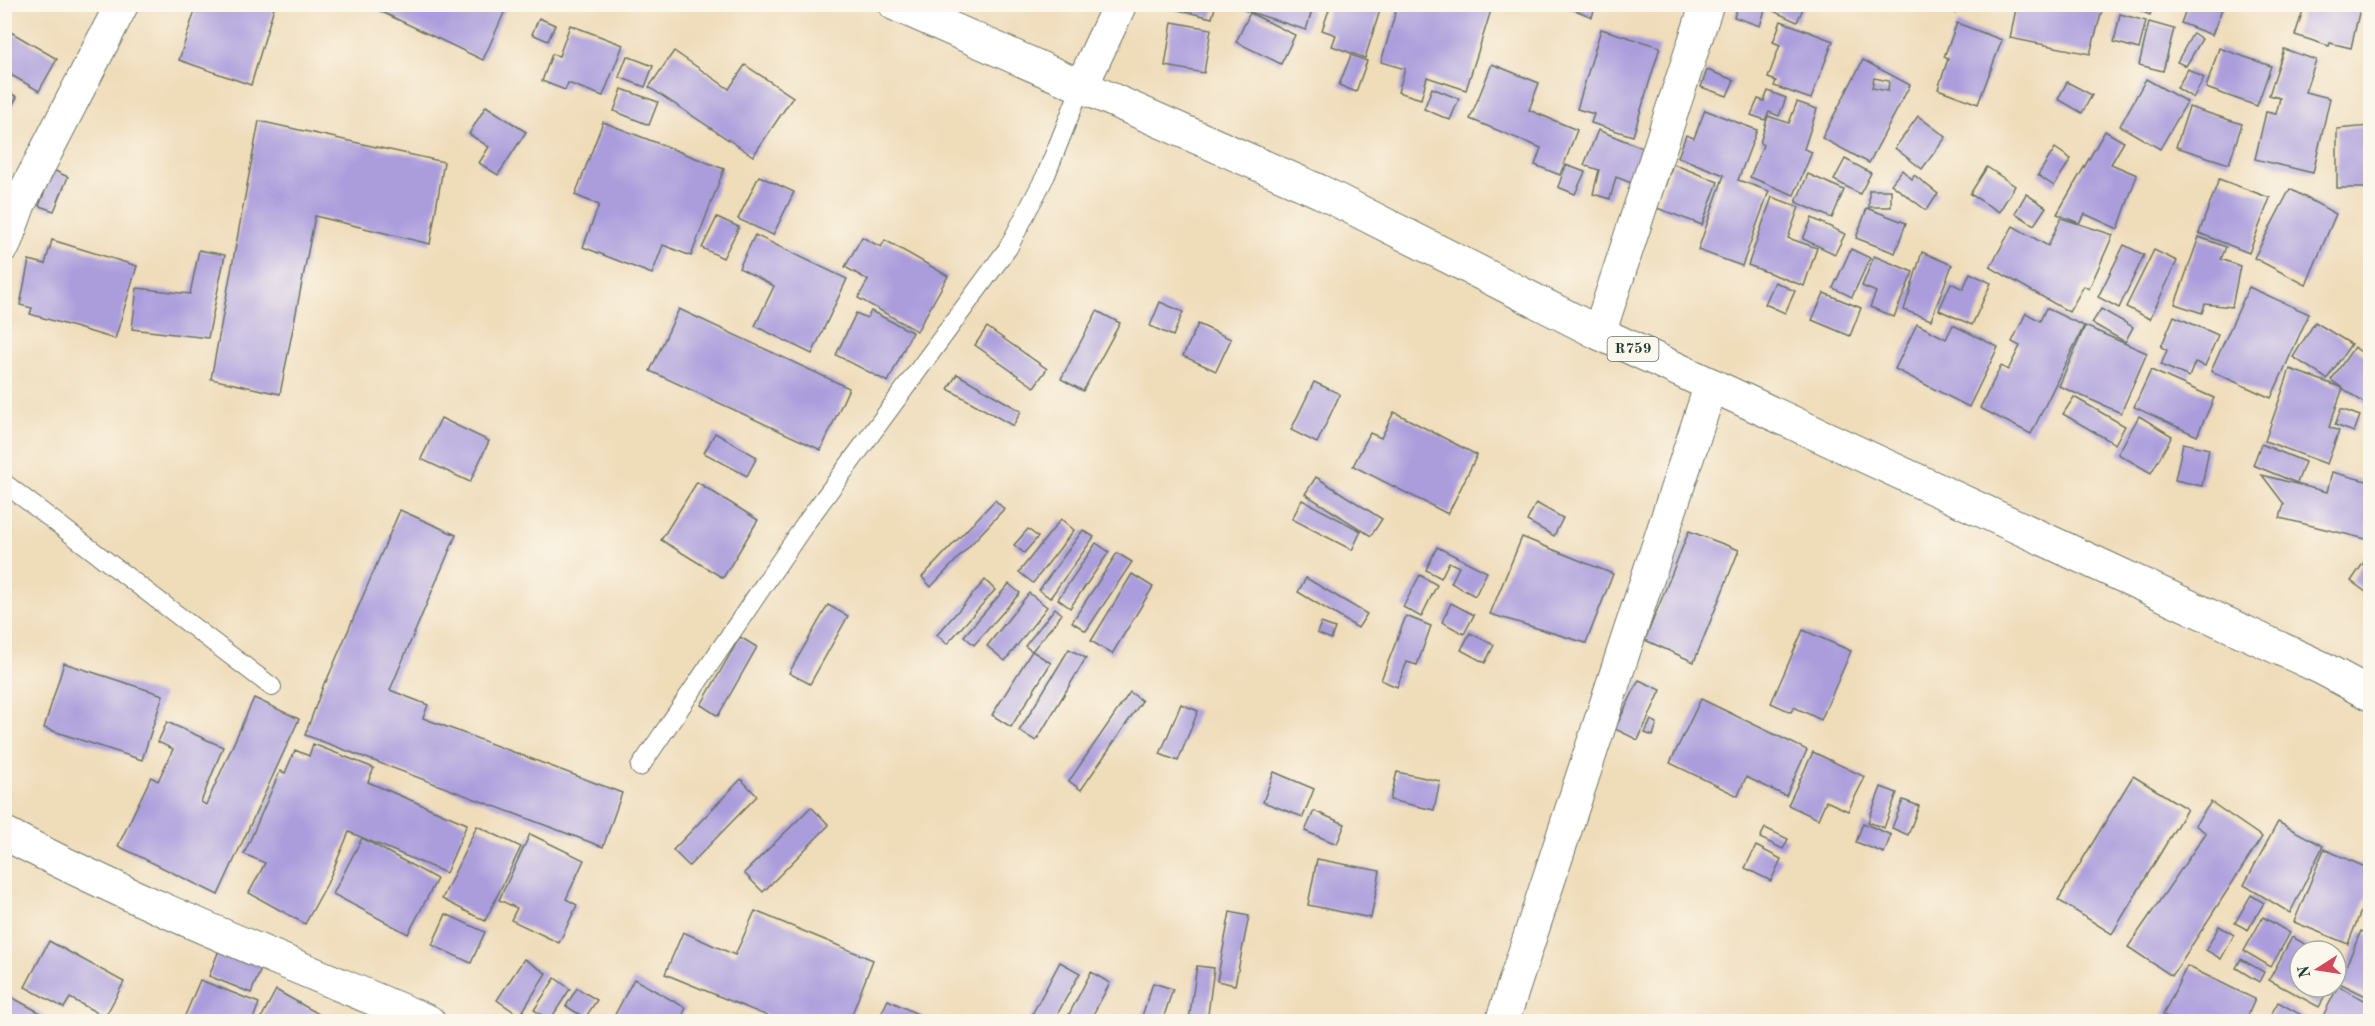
<svg xmlns="http://www.w3.org/2000/svg" width="2375" height="1026" viewBox="0 0 2375 1026" font-family="'Old Standard TT',serif">
<style>
.building{fill:#ab9ddc;fill-rule:evenodd}
.lines{fill:none;stroke-linecap:round;stroke-linejoin:round}
.service-casing{stroke:#687563;stroke-width:20}
.minor-casing{stroke:#687563;stroke-width:35}
.primary-casing{stroke:#687563;stroke-width:35}
.service{stroke:#fff;stroke-width:18}
.minor{stroke:#fff;stroke-width:33}
.primary{stroke:#fff;stroke-width:33}
.labels{text-anchor:middle;dominant-baseline:central;stroke-width:4.5;stroke-linejoin:round;paint-order:stroke}
.shield{fill:#fbf7ec;stroke:#61756b;stroke-width:1.5}
.shield-label{font-size:15px;font-weight:bold;fill:#1f3d34}
</style>
<rect width="100%" height="100%" fill="#fbf7ec"/>
<filter id="ink" filterUnits="userSpaceOnUse"><feTurbulence type="fractalNoise" baseFrequency=".0167" numOctaves="2"/><feDisplacementMap in="SourceGraphic" scale="12" xChannelSelector="R" yChannelSelector="G"/><feConvolveMatrix kernelMatrix="1 2 1 2 8 2 1 2 1" color-interpolation-filters="sRGB"/></filter>
<filter id="wash" filterUnits="userSpaceOnUse"><feTurbulence type="fractalNoise" baseFrequency=".008" numOctaves="4" result="noise"/><feDisplacementMap in="SourceGraphic" scale="24" xChannelSelector="R" yChannelSelector="G"/><feGaussianBlur stdDeviation="1.35" result="paint"/><feColorMatrix in="noise" values="0 0 0 0 0 0 0 0 0 0 0 0 0 0 0 0 0 1.4 0 .05"/><feComposite in="paint" operator="in"/></filter>
<g filter="url(#wash)">
<rect width="100%" height="100%" fill="#efdcb9"/>
<g id="blocks">
<g class="building">
<path d="M197,4H275L251,85L179,60Z"/>
<path d="M365,4H508L483,60Z"/>
<path d="M1176,4H1216L1212,18L1174,9Z"/>
<path d="M1240,4H1314L1306,30L1238,8Z"/>
<path d="M1331,4H1382L1365,58L1332,46L1336,35L1322,30Z"/>
<path d="M1398,4H1493L1466,90L1427,77L1421,99L1398,92L1405,69L1381,62Z"/>
<path d="M1560,4H1596L1592,17Z"/>
<path d="M1738,4H1767L1760,26L1734,17Z"/>
<path d="M1774,4H1805L1797,22L1771,10Z"/>
<path d="M1937,4H1959L1955,13Z"/>
<path d="M2017,4H2095L2103,7L2090,54L2010,38Z"/>
<path d="M2123,4H2154L2150,15Z"/>
<path d="M2188,4H2224L2212,35L2181,23Z"/>
<path d="M2305,4H2361L2351,48L2330,43L2329,46L2295,35Z"/>
<path d="M1250,13L1295,35L1281,64L1236,42Z"/>
<path d="M2120,14L2146,21L2139,49L2114,42Z"/>
<path d="M539,18L555,25L548,41L532,34Z"/>
<path d="M1781,21L1833,41L1811,99L1774,86L1776,81L1768,78L1780,45L1773,42Z"/>
<path d="M1172,22L1211,29L1204,73L1165,66Z"/>
<path d="M2149,22L2174,29L2163,71L2139,65Z"/>
<path d="M1957,23L2002,40L1978,104L1938,89L1948,59L1944,57Z"/>
<path d="M570,25L623,45L603,96L568,83L565,90L542,81L552,54L559,56Z"/>
<path d="M4,28L57,59L39,91L4,71Z"/>
<path d="M1601,29L1660,47L1633,136L1591,123L1594,114L1577,109Z"/>
<path d="M2193,33L2202,39L2186,66L2177,62Z"/>
<path d="M2219,48L2271,66L2257,106L2206,88Z"/>
<path d="M2284,49L2316,60L2305,92L2330,98L2313,173L2255,159L2266,112L2276,114L2280,98L2269,95Z"/>
<path d="M674,51L729,89L745,65L793,97L753,156L649,87Z"/>
<path d="M1351,55L1367,61L1356,92L1339,85Z"/>
<path d="M627,56L653,66L645,87L619,77Z"/>
<path d="M1863,60L1910,85L1869,163L1822,138ZM1874,78L1889,81L1888,91L1872,88Z"/>
<path d="M1492,64L1539,83L1529,110L1577,130L1560,175L1535,165L1541,148L1470,119Z"/>
<path d="M2188,69L2204,78L2193,98L2177,88Z"/>
<path d="M1707,70L1734,80L1727,96L1701,87Z"/>
<path d="M2146,79L2187,102L2160,149L2120,126Z"/>
<path d="M2067,82L2092,95L2082,113L2058,99Z"/>
<path d="M1432,88L1459,99L1450,120L1424,109Z"/>
<path d="M4,89L17,97L4,120Z"/>
<path d="M622,89L658,102L649,125L614,111Z"/>
<path d="M1768,91L1786,98L1779,116L1769,112L1765,120L1751,115L1758,99L1764,101Z"/>
<path d="M1797,102L1817,109L1804,149L1812,152L1794,195L1750,177L1763,145L1760,143L1768,116L1789,123Z"/>
<path d="M486,106L526,132L498,175L479,163L489,147L469,134Z"/>
<path d="M2189,107L2242,124L2229,164L2176,147Z"/>
<path d="M1705,110L1757,130L1738,180L1769,191L1742,266L1698,250L1724,175L1678,157L1686,135L1694,138Z"/>
<path d="M1918,116L1946,137L1922,169L1895,148Z"/>
<path d="M259,121L444,162L430,244L315,216L280,394L211,379Z"/>
<path d="M603,122L724,169L691,256L663,245L652,274L583,247L599,205L575,195Z"/>
<path d="M2370,126V188H2337V129Z"/>
<path d="M1598,130L1648,150L1634,184L1616,177L1610,199L1593,194L1599,170L1584,165Z"/>
<path d="M2105,131L2124,142L2111,164L2137,175L2118,229L2085,214L2079,223L2057,214Z"/>
<path d="M2055,148L2071,159L2054,186L2038,175Z"/>
<path d="M1845,159L1871,173L1860,194L1834,180Z"/>
<path d="M1673,164L1718,182L1702,225L1657,208Z"/>
<path d="M1566,165L1585,172L1575,194L1558,187Z"/>
<path d="M1987,167L2015,186L1999,212L1970,194Z"/>
<path d="M53,170L68,177L54,211L39,206Z"/>
<path d="M1902,170L1912,179L1914,175L1938,194L1926,210L1891,184Z"/>
<path d="M1808,174L1844,190L1832,218L1796,202Z"/>
<path d="M759,176L794,192L773,235L738,219Z"/>
<path d="M2219,179L2270,198L2249,253L2199,233Z"/>
<path d="M2290,189L2336,214L2306,285L2254,258Z"/>
<rect x="1869" y="190" width="22" height="17"/>
<path d="M2026,194L2046,207L2034,225L2015,213Z"/>
<path d="M1772,197L1799,207L1788,238L1817,248L1804,286L1748,265Z"/>
<path d="M1867,208L1906,223L1895,253L1856,238Z"/>
<path d="M717,217L739,227L723,258L702,248Z"/>
<path d="M1812,218L1845,234L1835,254L1803,239Z"/>
<path d="M2061,218L2113,235L2089,289L2084,286L2069,312L1990,267L2013,226L2048,246Z"/>
<path d="M755,235L847,279L812,354L755,326L774,286L739,268Z"/>
<path d="M862,237L881,247L885,240L948,276L917,331L858,298L868,280L845,267Z"/>
<path d="M2199,237L2226,247L2221,259L2240,266L2232,307L2205,304L2202,313L2175,304Z"/>
<path d="M52,240L137,266L115,339L30,314L32,308L20,305L29,260L45,264Z"/>
<path d="M2124,245L2144,255L2119,308L2098,297Z"/>
<path d="M1851,249L1870,258L1852,297L1833,288Z"/>
<path d="M199,250L225,255L208,338L132,329L137,288L190,294Z"/>
<path d="M2154,250L2177,261L2150,319L2126,307Z"/>
<path d="M1922,252L1952,265L1931,320L1904,310Z"/>
<path d="M1874,256L1913,272L1894,317L1870,307L1876,292L1862,286Z"/>
<path d="M1970,273L1991,283L1972,325L1939,310L1951,283L1963,289Z"/>
<path d="M1775,282L1795,291L1785,313L1765,304Z"/>
<path d="M2249,287L2309,314L2271,398L2211,371Z"/>
<path d="M1824,293L1861,308L1850,336L1812,320Z"/>
<path d="M1160,302L1183,312L1173,336L1150,326Z"/>
<path d="M2046,308L2084,326L2031,434L1980,408L2001,366L2008,370L2020,346L2012,342L2026,313L2040,321Z"/>
<path d="M679,309L849,388L821,450L650,371Z"/>
<path d="M2101,309L2133,327L2125,342L2092,323Z"/>
<path d="M871,311L912,332L888,382L836,355L856,313L867,318Z"/>
<path d="M1097,311L1120,323L1083,391L1061,379Z"/>
<path d="M2174,316L2218,335L2205,366L2195,362L2189,377L2161,365L2167,350L2161,347Z"/>
<path d="M2315,322L2351,344L2327,379L2293,357Z"/>
<path d="M1198,324L1231,339L1216,371L1183,356Z"/>
<path d="M1917,324L1946,339L1953,325L1998,347L1969,407L1895,369Z"/>
<path d="M2085,326L2147,353L2121,413L2059,386Z"/>
<path d="M987,327L1047,369L1034,387L975,345Z"/>
<path d="M2354,347L2370,358V407L2331,380Z"/>
<path d="M2290,369L2343,388L2329,427L2339,431L2327,464L2265,441Z"/>
<path d="M2151,370L2214,398L2197,436L2134,407Z"/>
<path d="M957,374L1021,411L1013,426L948,389Z"/>
<path d="M1314,382L1340,394L1317,443L1291,430Z"/>
<path d="M2074,397L2125,426L2115,444L2063,414Z"/>
<path d="M2341,409L2360,416L2354,432L2335,425Z"/>
<path d="M1394,412L1477,455L1448,514L1353,466L1370,433L1381,438Z"/>
<path d="M2139,416L2172,436L2151,473L2118,454Z"/>
<path d="M441,418L489,441L470,482L421,459Z"/>
<path d="M715,433L757,457L747,476L704,453Z"/>
<path d="M2183,443L2209,449L2202,486L2175,480Z"/>
<path d="M2261,444L2305,462L2297,483L2253,465Z"/>
<path d="M2332,472L2370,482V540L2280,518L2284,504L2262,475L2327,492Z"/>
<path d="M1316,477L1382,519L1371,536L1305,494Z"/>
<path d="M697,482L758,520L723,578L661,540Z"/>
<path d="M995,500L1004,509L931,587L922,577Z"/>
<path d="M1302,500L1361,531L1352,550L1292,519Z"/>
<path d="M1536,503L1563,518L1554,536L1527,521Z"/>
<path d="M400,510L456,535L390,690L428,705L423,718L622,793L603,847L305,735L325,681L326,682Z"/>
<path d="M1061,519L1074,530L1033,583L1019,572Z"/>
<path d="M1028,529L1038,537L1024,553L1014,545Z"/>
<path d="M1083,530L1094,537L1050,598L1039,590Z"/>
<path d="M1689,531L1739,550L1694,662L1645,640Z"/>
<path d="M1522,537L1613,574L1586,643L1490,614Z"/>
<path d="M1096,543L1109,552L1070,608L1058,599Z"/>
<path d="M1437,547L1487,572L1475,596L1451,583L1459,567L1449,562L1441,578L1426,570Z"/>
<path d="M1117,553L1132,562L1086,631L1072,622Z"/>
<path d="M2366,559L2370,562V595L2351,581Z"/>
<path d="M1132,574L1153,587L1112,654L1091,641Z"/>
<path d="M1420,575L1437,585L1421,617L1403,607Z"/>
<path d="M1306,578L1367,614L1358,628L1298,592Z"/>
<path d="M985,580L995,590L947,644L937,635Z"/>
<path d="M1009,584L1020,593L974,645L964,636Z"/>
<path d="M1029,593L1047,607L1005,661L987,646Z"/>
<path d="M1451,603L1474,615L1464,634L1442,622Z"/>
<path d="M828,605L848,616L810,684L789,673Z"/>
<path d="M1055,608L1062,614L1032,651L1025,646Z"/>
<path d="M1406,616L1431,626L1417,665L1407,662L1397,687L1381,680Z"/>
<path d="M1321,623L1335,628L1331,639L1317,633Z"/>
<path d="M1803,630L1851,651L1821,720L1794,707L1791,712L1771,703Z"/>
<path d="M1470,633L1494,645L1485,663L1461,650Z"/>
<path d="M740,637L757,647L718,716L701,705Z"/>
<path d="M1069,649L1086,658L1036,741L1019,731Z"/>
<path d="M1032,651L1051,663L1011,727L992,715Z"/>
<path d="M64,663L163,695L142,760L44,728Z"/>
<path d="M1639,680L1661,690L1638,740L1615,729Z"/>
<path d="M1130,692L1142,701L1081,790L1069,781Z"/>
<path d="M254,698L299,719L218,895L118,846L151,777L158,781L173,749L158,742L167,722L223,747L201,802L206,805Z"/>
<path d="M1701,699L1807,750L1786,796L1746,777L1738,796L1670,763Z"/>
<path d="M1181,704L1198,711L1178,761L1160,754Z"/>
<path d="M1651,720L1657,723L1653,736L1645,733Z"/>
<path d="M313,744L374,768L368,782L467,824L446,873L349,832L327,884L305,924L249,893L265,863L244,854L280,771L285,773L295,750L309,756Z"/>
<path d="M1813,752L1865,777L1848,811L1826,801L1818,819L1788,805Z"/>
<path d="M1274,772L1314,789L1303,817L1263,802Z"/>
<path d="M1397,772L1440,781L1434,810L1390,800Z"/>
<path d="M2133,776L2187,809L2112,934L2058,900Z"/>
<path d="M741,779L757,796L689,866L673,850Z"/>
<path d="M1881,787L1897,793L1884,828L1868,822Z"/>
<path d="M1903,800L1919,806L1908,835L1892,828Z"/>
<path d="M2211,802L2262,837L2172,976L2128,947L2206,833L2195,825Z"/>
<path d="M811,807L829,825L763,892L744,873Z"/>
<path d="M1314,811L1345,824L1337,844L1305,831Z"/>
<path d="M2278,822L2323,846L2290,913L2244,885Z"/>
<path d="M1863,823L1891,835L1884,853L1856,842Z"/>
<path d="M477,826L521,847L485,921L442,899Z"/>
<path d="M1765,828L1788,839L1783,849L1760,838Z"/>
<path d="M530,834L584,860L566,899L577,905L559,943L511,920L517,908L499,900Z"/>
<path d="M362,838L437,879L408,934L333,894Z"/>
<path d="M1756,846L1781,859L1771,881L1745,868Z"/>
<path d="M2324,849L2370,869V888L2348,944L2294,922Z"/>
<path d="M1317,859L1380,871L1371,918L1308,905Z"/>
<path d="M2251,895L2264,903L2248,930L2235,923Z"/>
<path d="M755,911L873,960L849,1022H782L665,974L683,932L735,955Z"/>
<path d="M1230,912L1249,916L1235,985L1217,981Z"/>
<path d="M446,914L485,932L471,963L432,945Z"/>
<path d="M2263,917L2290,933L2271,967L2244,951Z"/>
<path d="M2219,926L2234,935L2221,959L2206,950Z"/>
<path d="M2361,931L2370,935V998L2339,983Z"/>
<path d="M2292,937L2318,951H2300V987H2330L2319,1007L2269,980Z"/>
<path d="M49,941L124,982L105,1017L70,998L64,1008L25,987Z"/>
<path d="M221,945L264,962L251,993L209,976Z"/>
<path d="M524,959L546,973L520,1016L497,1000Z"/>
<path d="M2241,959L2264,972L2259,982L2236,968Z"/>
<path d="M1060,962L1080,973L1053,1022H1028Z"/>
<path d="M1197,966L1214,968L1207,1022L1189,1020Z"/>
<path d="M2187,966L2255,999L2245,1022H2177L2163,1015Z"/>
<path d="M1091,972L1110,983L1089,1022H1065Z"/>
<path d="M555,978L570,989L550,1020L534,1010Z"/>
<path d="M634,979L686,1008L679,1022H611Z"/>
<path d="M200,980L259,1003L252,1022H193L184,1018Z"/>
<path d="M1153,983L1173,989L1162,1022H1140Z"/>
<path d="M2338,986L2370,1003L2366,1014L2370,1016V1022L2321,1020Z"/>
<path d="M577,988L597,1000L585,1018L566,1006Z"/>
<path d="M276,990L333,1022H259Z"/>
<path d="M4,993L57,1022H4Z"/>
<path d="M888,1000L926,1018L924,1022H877Z"/>
<path d="M2278,1002L2314,1022H2267Z"/>
</g>
</g>
</g>
<g filter="url(#ink)">
<use href="#blocks" fill-opacity="0" stroke="#687563" stroke-width="1.5"/>
<g class="lines">
<defs>
<g id="service">
<path d="M4,483L272,687"/>
<path d="M640,767L808,520L1008,248L1046,175L1081,87"/>
</g>
<g id="minor">
<path d="M1081,87L1120,4"/>
<path d="M4,245L19,204L122,4"/>
<path d="M1599,333L1707,4"/>
<path d="M4,833C141,905 287,962 429,1022"/>
<path d="M1502,1022L1711,385"/>
</g>
<path id="primary" d="M895,4L1321,192L1599,333L2322,668L2370,694"/>
</defs>
<use href="#service" class="service-casing"/>
<use href="#minor" class="minor-casing"/>
<use href="#primary" class="primary-casing"/>
<use href="#service" class="service"/>
<use href="#minor" class="minor"/>
<use href="#primary" class="primary"/>
</g>
</g>
<g class="labels">
<rect class="shield" x="1607.5" y="337" width="51" height="24" rx="4.5"/>
<g class="shield-label">
<text x="1633" y="349">R759</text>
</g>
</g>
<rect width="2375" height="1026" fill="none" stroke="#fbf7ec" stroke-width="24"/>
<g transform="translate(2318 969) rotate(258)"><circle r="28" fill="#fbf7ec" stroke="#a3ada2" stroke-width="1.5"/>
<path d="M0-4.5L10 22L0 15L-10 22Z" fill="#d1495b"/>
<text y="-9" font-size="16" font-weight="bold" text-anchor="middle" fill="#1f3d34">N</text>
</g>
</svg>
